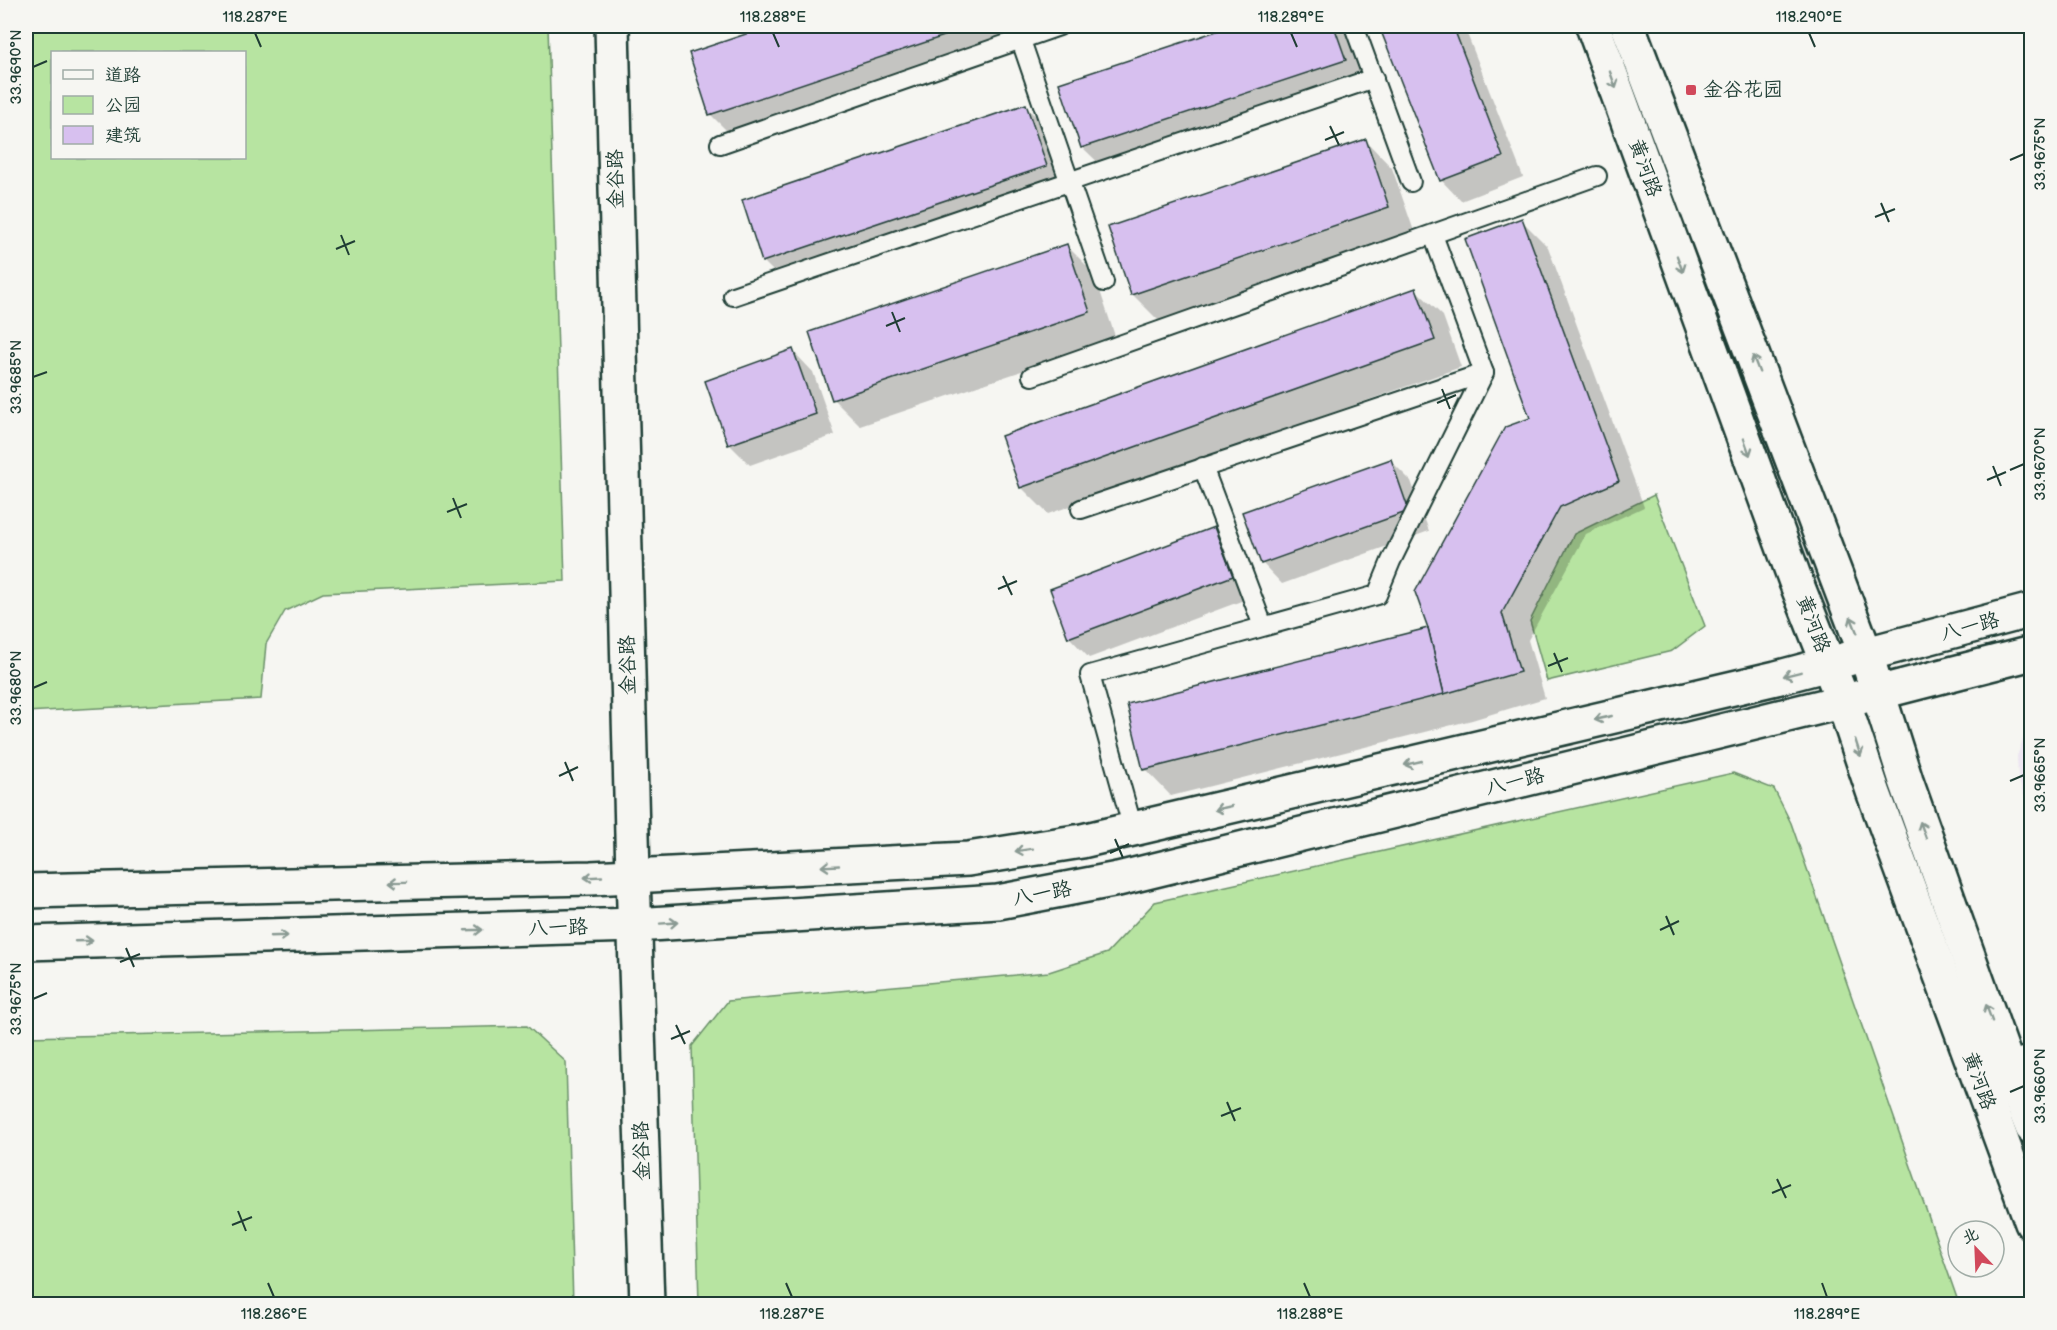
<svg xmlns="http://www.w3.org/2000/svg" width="2057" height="1330" viewBox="0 0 2057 1330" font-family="'Balsamiq Sans','LXGW WenKai TC',sans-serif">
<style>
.built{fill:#ede6f1}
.green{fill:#b7e4a1;stroke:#6b906a;stroke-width:1.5;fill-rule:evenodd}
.shadow{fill:#0003}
.building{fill:#d7c0ef;stroke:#1f3d34;stroke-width:1.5}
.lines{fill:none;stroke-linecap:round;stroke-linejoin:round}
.service-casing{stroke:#1f3d34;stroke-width:22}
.tertiary-casing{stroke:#1f3d34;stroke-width:38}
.secondary-casing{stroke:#1f3d34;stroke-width:38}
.service{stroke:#f6f6f2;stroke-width:18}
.tertiary{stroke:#f6f6f2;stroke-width:33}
.secondary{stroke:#f6f6f2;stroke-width:33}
.oneway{stroke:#8a9a93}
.ticks{fill:none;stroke:#1f3d34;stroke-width:2}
.poi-dot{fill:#d1495b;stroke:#f6f6f2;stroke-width:2}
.labels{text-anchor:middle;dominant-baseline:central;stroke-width:4.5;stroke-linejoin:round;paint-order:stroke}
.poi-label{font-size:20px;fill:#1f3d34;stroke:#f6f6f2;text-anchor:start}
.street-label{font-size:20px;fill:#1f3d34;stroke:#f6f6f2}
.neatline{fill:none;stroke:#1f3d34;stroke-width:2}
.ticks-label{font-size:15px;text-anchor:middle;fill:#1f3d34}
</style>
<rect width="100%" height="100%" fill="#f6f6f2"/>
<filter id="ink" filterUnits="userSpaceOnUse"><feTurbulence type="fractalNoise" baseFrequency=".0167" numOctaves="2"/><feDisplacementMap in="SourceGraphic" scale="12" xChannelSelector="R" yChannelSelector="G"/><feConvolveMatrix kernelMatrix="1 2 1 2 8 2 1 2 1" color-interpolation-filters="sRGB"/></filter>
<g filter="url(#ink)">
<path class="built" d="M2031,727V815L2018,779L2017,756L2026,731Z"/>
<g class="green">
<path d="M26,26H548L565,581L323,593L285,611L266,644L261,699L26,712ZM52,52H244V158H52Z"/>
<path d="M1654,495L1705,626L1672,651L1547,681L1530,621L1574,534Z"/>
<path d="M1733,773L1774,789L1791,823L1959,1304H699L692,1046L728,1001L1049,972L1107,953L1155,902Z"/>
<path d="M527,1026L566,1062L573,1304H26V1037Z"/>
</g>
<g class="shadow">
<path d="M775,26H1013L1020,45L737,141L710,114L690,54Z"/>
<path d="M1236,26H1351L1371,86L1109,173L1082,147L1061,84Z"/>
<path d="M1381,26H1464L1523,177L1461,201L1441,180Z"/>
<path d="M1025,106L1052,132L1073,192L790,288L764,262L744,201Z"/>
<path d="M1366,141L1392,168L1415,234L1159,321L1132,294Z"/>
<path d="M1521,220L1548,247L1644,507L1586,534L1528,640L1545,698L1472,720L1171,796L1145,769L1429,629L1532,419Z"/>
<path d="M1067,246L1094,273L1116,339L860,426L833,399Z"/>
<path d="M1416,290L1443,316L1461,367L1048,514L1021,487Z"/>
<path d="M793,351L813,372L835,435L750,465L729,444Z"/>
<path d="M1390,460L1411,481L1429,531L1282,584L1262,563Z"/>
<path d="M1214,529L1234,550L1252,597L1089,658L1069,637Z"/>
</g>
<g class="building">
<path d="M770,26H974L709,115L689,53Z"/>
<path d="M1232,26H1334L1346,60L1081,148L1059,83Z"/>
<path d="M1379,26H1453L1503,157L1440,181Z"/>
<path d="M1026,104L1047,166L762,262L742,200Z"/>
<path d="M1366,139L1389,207L1131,295L1108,227Z"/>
<path d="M1522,218L1619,481L1560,507L1502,613L1520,672L1444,694L1428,628L1415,592L1505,427L1530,418L1465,239Z"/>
<path d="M1067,244L1090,312L832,400L809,332Z"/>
<path d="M1416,288L1435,340L1020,488L1001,436Z"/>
<path d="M793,349L816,414L728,445L705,381Z"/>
<path d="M1391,459L1409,511L1261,564L1242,512Z"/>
<path d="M1214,527L1233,576L1068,638L1050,589Z"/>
<path d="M1428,628L1444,694L1143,770L1127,704Z"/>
</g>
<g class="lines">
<defs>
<g id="service">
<path d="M1016,26L1104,282"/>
<path d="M1354,26L1411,182"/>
<path d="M720,144L1059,26"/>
<path d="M733,296L1374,78"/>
<path d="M1032,376L1597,176"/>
<path d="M1203,467L1263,626"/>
<path d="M1081,509L1484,373"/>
<path d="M1133,829L1090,675L1377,595L1391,561L1484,373L1433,235"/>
<path d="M2001,1064L2032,1054"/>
</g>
<path id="tertiary" d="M612,26L633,875L647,1304"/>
<g id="secondary">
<path d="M1593,26L1796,582L1843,701L1873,791L2032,1223"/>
<path d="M1628,26L1866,655L1906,781L2006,1062L2032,1127"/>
<path d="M26,891L591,878L968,859L1082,841L1133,829L1776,678L2032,610"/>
<path d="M26,943L635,925L998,902L1118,879L1877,693L2032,653"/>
</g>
</defs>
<use href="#service" class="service-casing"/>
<use href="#tertiary" class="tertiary-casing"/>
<use href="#secondary" class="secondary-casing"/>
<use href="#service" class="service"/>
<use href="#tertiary" class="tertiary"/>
<use href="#secondary" class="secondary"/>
</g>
<defs><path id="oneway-shaft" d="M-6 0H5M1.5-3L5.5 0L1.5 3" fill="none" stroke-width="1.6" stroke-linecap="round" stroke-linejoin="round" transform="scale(1.5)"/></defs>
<g class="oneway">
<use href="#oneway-shaft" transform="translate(1613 80) rotate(70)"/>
<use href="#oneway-shaft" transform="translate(1680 264) rotate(70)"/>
<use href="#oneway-shaft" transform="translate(1756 364) rotate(-111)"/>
<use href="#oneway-shaft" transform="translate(1747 447) rotate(70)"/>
<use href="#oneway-shaft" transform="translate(1854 625) rotate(-112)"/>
<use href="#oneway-shaft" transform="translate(1792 674) rotate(166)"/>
<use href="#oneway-shaft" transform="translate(1603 718) rotate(167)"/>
<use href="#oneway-shaft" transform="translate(1858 748) rotate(72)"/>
<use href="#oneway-shaft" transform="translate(1413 763) rotate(167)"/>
<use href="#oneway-shaft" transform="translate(1223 808) rotate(167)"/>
<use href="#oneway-shaft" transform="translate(1923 830) rotate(-110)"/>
<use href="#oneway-shaft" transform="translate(1024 850) rotate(171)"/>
<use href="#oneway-shaft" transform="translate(830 866) rotate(177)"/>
<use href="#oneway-shaft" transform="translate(593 877) rotate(177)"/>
<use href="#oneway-shaft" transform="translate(398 882) rotate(179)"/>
<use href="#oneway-shaft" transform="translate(669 923) rotate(-4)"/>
<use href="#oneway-shaft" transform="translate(474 930) rotate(-2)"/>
<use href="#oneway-shaft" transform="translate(279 936) rotate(-2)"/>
<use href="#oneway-shaft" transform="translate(84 941) rotate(-2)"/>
<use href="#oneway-shaft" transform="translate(1989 1013) rotate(-110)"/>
</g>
</g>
<path class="ticks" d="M255,33L261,47M773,33L779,47M1291,33L1297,47M1809,33L1815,47M33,67L47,61M1330,126L1339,145M1325,140L1344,132M2010,160L2024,154M1881,203L1889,222M1875,217L1895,209M341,235L349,255M336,249L355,241M892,312L900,332M886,326L905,318M33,377L47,372M1442,389L1450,409M1437,403L1456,395M1993,466L2001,486M2010,470L2024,464M1987,480L2006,472M453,498L461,518M447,512L467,504M1003,576L1012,595M998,589L1017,581M1554,653L1562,672M1548,666L1568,658M33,688L47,682M565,762L573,781M559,776L578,767M2010,781L2024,775M1115,839L1123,858M1110,853L1129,844M1666,916L1674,935M1660,930L1679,921M126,948L134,967M120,962L140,954M33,999L47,993M676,1025L685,1044M671,1039L690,1031M2010,1092L2024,1086M1227,1102L1235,1121M1221,1116L1241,1108M1777,1179L1786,1198M1772,1193L1791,1185M238,1211L246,1231M232,1225L252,1217M268,1283L274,1297M786,1283L792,1297M1304,1283L1310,1297M1822,1283L1827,1297"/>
<rect class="poi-dot" x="1685" y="84" width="12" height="12" rx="3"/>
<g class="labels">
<g class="poi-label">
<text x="1703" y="90">金谷花园</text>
</g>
<g class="street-label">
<text transform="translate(1645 168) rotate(70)">黄河路</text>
<text transform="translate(616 179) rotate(-91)">金谷路</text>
<text transform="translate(1813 624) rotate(69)">黄河路</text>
<text transform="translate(1970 627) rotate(-15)">八一路</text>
<text transform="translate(628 665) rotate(-91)">金谷路</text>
<text transform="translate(1515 782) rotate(-14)">八一路</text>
<text transform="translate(1042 894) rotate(-11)">八一路</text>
<text transform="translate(558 928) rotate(-2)">八一路</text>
<text transform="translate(1979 1081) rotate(70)">黄河路</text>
<text transform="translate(642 1151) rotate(-92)">金谷路</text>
</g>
</g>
<rect width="2057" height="1330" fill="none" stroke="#f6f6f2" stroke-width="66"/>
<rect x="51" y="51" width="195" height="108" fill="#f6f6f2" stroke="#a0aca6" stroke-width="1.5"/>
<rect x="63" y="70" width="30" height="9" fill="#f6f6f2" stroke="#a0aca6" stroke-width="1.5"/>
<text x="105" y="81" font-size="18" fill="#1f3d34">道路</text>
<rect x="63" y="96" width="30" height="18" fill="#b7e4a1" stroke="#a0aca6" stroke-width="1.5"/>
<text x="105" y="111" font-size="18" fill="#1f3d34">公园</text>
<rect x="63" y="126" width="30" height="18" fill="#d7c0ef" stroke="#a0aca6" stroke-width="1.5"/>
<text x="105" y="141" font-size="18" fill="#1f3d34">建筑</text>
<g transform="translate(1976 1249) rotate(337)"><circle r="28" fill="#f6f6f2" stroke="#a0aca6" stroke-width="1.5"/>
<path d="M0-4.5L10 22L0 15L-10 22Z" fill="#d1495b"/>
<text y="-9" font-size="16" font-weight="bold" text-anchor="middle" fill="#1f3d34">北</text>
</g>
<rect x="33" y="33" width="1991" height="1264" class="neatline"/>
<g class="ticks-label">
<text x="255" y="22">118.287°E</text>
<text x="773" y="22">118.288°E</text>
<text x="1291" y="22">118.289°E</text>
<text x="1809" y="22">118.290°E</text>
<text transform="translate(16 67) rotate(-90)" y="5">33.9690°N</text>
<text transform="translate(2040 154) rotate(-90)" y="5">33.9675°N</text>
<text transform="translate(16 377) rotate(-90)" y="5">33.9685°N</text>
<text transform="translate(2040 464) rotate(-90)" y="5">33.9670°N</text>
<text transform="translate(16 688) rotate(-90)" y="5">33.9680°N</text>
<text transform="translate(2040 775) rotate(-90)" y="5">33.9665°N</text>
<text transform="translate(16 999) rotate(-90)" y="5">33.9675°N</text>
<text transform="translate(2040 1086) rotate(-90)" y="5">33.9660°N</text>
<text x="274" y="1319">118.286°E</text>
<text x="792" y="1319">118.287°E</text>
<text x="1310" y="1319">118.288°E</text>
<text x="1827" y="1319">118.289°E</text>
</g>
</svg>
